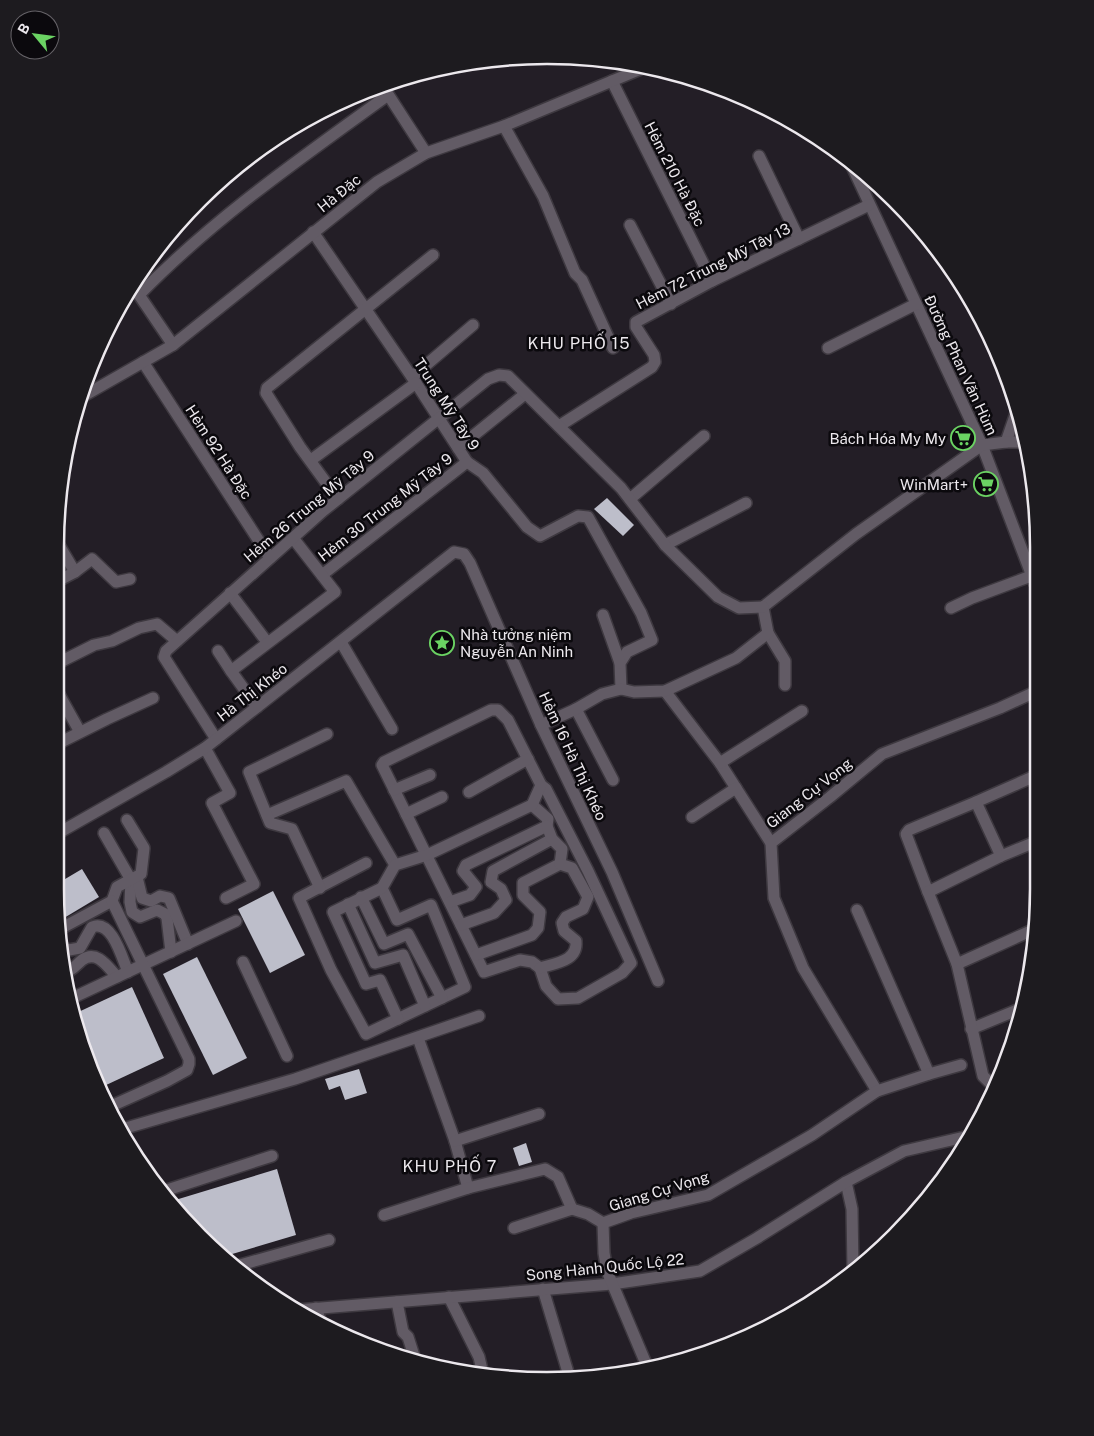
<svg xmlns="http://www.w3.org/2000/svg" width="1094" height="1436" viewBox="0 0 1094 1436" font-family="'Public Sans',sans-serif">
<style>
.building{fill:#bdbeca}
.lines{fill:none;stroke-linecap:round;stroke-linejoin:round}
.minor-casing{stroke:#3e3940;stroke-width:14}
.minor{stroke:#625b65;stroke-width:11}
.labels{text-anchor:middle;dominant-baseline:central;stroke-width:5;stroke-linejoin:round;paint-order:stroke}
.street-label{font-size:15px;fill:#ece8ed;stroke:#0b090d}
.poi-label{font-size:15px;fill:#ece8ed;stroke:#0b090d;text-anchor:end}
.neighbourhood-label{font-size:16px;letter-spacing:1px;fill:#ece8ed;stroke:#0b090d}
.rim{fill:none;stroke:#ece8ed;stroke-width:2.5}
</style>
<rect width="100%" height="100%" fill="#231e26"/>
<g class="building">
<path d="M607,498L634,525L623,536L594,509Z"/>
<path d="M82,869L99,897L59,921L55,885Z"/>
<path d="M273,891L305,955L270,973L238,909Z"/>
<path d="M197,957L247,1058L213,1075L163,974Z"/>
<path d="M132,987L164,1058L104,1086L72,1015Z"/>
<path d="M359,1069L367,1093L345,1100L340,1086L329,1090L325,1079Z"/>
<path d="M526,1143L532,1162L519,1166L513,1148Z"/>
<path d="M277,1169L296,1235L222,1257L199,1237L172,1201Z"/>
</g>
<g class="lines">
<defs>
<g id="minor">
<path d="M612,81L712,281"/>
<path d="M382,85L426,153"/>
<path d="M504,126L543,196L575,273L582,280L613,348"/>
<path d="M759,156L799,239"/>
<path d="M850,162L982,445L1035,584"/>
<path d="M630,225L671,304"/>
<path d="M313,232L416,383L467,462L483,473L527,527L540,536L578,516L588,517L641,613L652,640L627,652L620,663L621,689"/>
<path d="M133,286L173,345"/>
<path d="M139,295C214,218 301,158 388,95"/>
<path d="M828,348L916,304"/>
<path d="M143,362L270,558"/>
<path d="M412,377L473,325"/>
<path d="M80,398L173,345L377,182L426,153L504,126L648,66"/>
<path d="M559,426L652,367L655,362L654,355L636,327V322L712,281L869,205"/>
<path d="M1006,442L1016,413"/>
<path d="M458,448L525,394"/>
<path d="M311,460L416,383"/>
<path d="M338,499L300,447L266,393L267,388L433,255"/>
<path d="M630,499L704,436"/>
<path d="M56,540L75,572"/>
<path d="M665,545L746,503"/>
<path d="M322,575L467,462"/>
<path d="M56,582L75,572L92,559L116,582L130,579"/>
<path d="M230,593L267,642"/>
<path d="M763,607L856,534L982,445L1006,442H1024"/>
<path d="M951,608L972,598L1031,576"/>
<path d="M603,615L620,663"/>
<path d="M768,633L785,661V685"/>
<path d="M341,642L392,729"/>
<path d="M218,651L231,671"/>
<path d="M56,664L94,645L112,641L139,628L157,624L177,641"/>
<path d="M56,689L80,732"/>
<path d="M665,691L720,763L771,843"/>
<path d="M257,707L231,671L335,592L293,538"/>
<path d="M576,709L613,780"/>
<path d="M491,710H498L508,720L541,785L546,789L588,871L631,963L622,973L578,998L558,999L546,986L540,968L532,962L520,960L484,972L382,765L384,762Z"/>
<path d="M541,725L576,709L602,694L621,689L634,692L665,691L736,658L768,633L763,607"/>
<path d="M216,739L164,657L166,651L323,511L488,379L499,375L508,376L621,488L665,545L718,597L739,608L763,607"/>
<path d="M55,745L107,719L153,698"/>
<path d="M205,748L230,793L212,803L254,884L226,898"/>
<path d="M720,763L802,711"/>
<path d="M394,790L430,775"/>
<path d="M469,792L528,759"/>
<path d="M406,814L442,797"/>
<path d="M267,815L346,781L395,865"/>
<path d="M692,817L736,788"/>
<path d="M104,833L131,880L130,902L132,912L140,917L157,910L165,914L167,918L171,952"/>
<path d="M55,835L166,772L205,748L454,552L464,554L470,563L541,725L612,872L658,981"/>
<path d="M1001,856L976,802L1035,776"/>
<path d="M366,863L299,898L331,970L366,1034L465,987L431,905L397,920L382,888"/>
<path d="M137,877L142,898L151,901L160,896L169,898L188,944"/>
<path d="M320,888L292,829L270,823L249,772L327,734"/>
<path d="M928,892L906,834L909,830L916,827L976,802"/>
<path d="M361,897L384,944L408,934L442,998"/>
<path d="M450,902L470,895L476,887L463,871L466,865L547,826L548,819L532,805"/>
<path d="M348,904L375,963L403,955L425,1006"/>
<path d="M857,910L929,1074"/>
<path d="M461,925L494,913L506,900L501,889L491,882L493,871L552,839"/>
<path d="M60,929L112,901L117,887L141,874L144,848L127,820"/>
<path d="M63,948L69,950L80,948L92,927C112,919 122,958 128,972"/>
<path d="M476,955L532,935L538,928L540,912L523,895V883L560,864L562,849L552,839L547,826"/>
<path d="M243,962L287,1056"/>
<path d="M957,964L1035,929"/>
<path d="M540,968C556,963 578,961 576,941L564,931L562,923L566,917L583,909L588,897L572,868L560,864"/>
<path d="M66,972C73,970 76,965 82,960C97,949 108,967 117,977"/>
<path d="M70,999L236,921"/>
<path d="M398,1019L380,980L366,984L333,912L382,888L395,865L427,855L532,805L541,785"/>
<path d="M971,1029L1022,1008"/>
<path d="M418,1038L455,1141L468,1188"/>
<path d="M997,1081L989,1082L983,1076L957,964L928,892L1001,856L1035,842"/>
<path d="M877,1091L803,968L774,898L771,843L830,797L882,754L1000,708L1035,692"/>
<path d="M109,1107L167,1081L187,1070L189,1064V1059L112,901"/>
<path d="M119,1130L295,1079L479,1016"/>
<path d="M455,1141L539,1114"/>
<path d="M846,1182L852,1209L853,1270"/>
<path d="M164,1191L272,1156"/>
<path d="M384,1215L468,1188L545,1169L558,1177L572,1209L588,1214L603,1223"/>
<path d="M514,1228L572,1209"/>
<path d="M233,1267L329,1240"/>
<path d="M543,1289L570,1379"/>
<path d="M449,1297L479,1357L483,1374"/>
<path d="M397,1302L403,1332L408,1337L415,1359"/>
<path d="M316,1308L322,1325"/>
<path d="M297,1310L612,1284L700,1271L757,1238L846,1182L904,1151L973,1135"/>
<path d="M647,1366L607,1271L604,1253L603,1223L631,1213L708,1195L812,1135L877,1091L929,1074L961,1065"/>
</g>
</defs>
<use href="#minor" class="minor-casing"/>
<use href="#minor" class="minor"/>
</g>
<defs>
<symbol id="supermarket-ring" viewBox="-11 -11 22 22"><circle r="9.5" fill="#0b090d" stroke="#6bd363" stroke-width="1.5"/><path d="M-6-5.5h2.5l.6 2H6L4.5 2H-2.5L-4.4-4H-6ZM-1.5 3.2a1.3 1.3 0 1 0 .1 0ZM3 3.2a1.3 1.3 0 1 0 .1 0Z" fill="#6bd363"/></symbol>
<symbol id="sight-ring" viewBox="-11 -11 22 22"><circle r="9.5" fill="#0b090d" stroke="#6bd363" stroke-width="1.5"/><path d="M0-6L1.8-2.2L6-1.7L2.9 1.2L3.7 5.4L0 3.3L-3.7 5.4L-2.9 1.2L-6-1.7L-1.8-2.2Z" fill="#6bd363"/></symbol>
</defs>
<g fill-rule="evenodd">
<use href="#supermarket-ring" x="949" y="424" width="28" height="28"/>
<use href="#supermarket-ring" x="972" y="470" width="28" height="28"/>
<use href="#sight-ring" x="428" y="629" width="28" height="28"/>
</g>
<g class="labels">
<g class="street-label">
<text transform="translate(675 174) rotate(63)">Hẻm 210 Hà Đặc</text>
<text transform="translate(339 193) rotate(-39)">Hà Đặc</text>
<text transform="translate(713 266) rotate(-27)">Hẻm 72 Trung Mỹ Tây 13</text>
<text transform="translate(961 365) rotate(65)">Đường Phan Văn Hùm</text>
<text transform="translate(447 404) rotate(57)">Trung Mỹ Tây 9</text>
<text transform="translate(219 452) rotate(57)">Hẻm 92 Hà Đặc</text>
<text transform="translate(309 506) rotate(-40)">Hẻm 26 Trung Mỹ Tây 9</text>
<text transform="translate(385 507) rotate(-38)">Hẻm 30 Trung Mỹ Tây 9</text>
<text transform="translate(252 692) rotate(-38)">Hà Thị Khéo</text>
<text transform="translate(573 756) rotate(65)">Hẻm 16 Hà Thị Khéo</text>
<text transform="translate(809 793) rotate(-38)">Giang Cự Vọng</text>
<text transform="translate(659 1191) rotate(-17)">Giang Cự Vọng</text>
<text transform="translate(605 1267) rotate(-6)">Song Hành Quốc Lộ 22</text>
</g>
<g class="poi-label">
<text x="946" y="438">Bách Hóa My My</text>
<text x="968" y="484">WinMart+</text>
<text x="460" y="634" text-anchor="start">Nhà tưởng niệm<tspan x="460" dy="17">Nguyễn An Ninh</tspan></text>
</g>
<g class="neighbourhood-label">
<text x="579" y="343">KHU PHỐ 15</text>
<text x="450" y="1166">KHU PHỐ 7</text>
</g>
</g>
<path d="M0 0H1094V1436H0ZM547 64H547A483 483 0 0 1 1030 547V889A483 483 0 0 1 547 1372H547A483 483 0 0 1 64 889V547A483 483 0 0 1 547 64Z" fill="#1d1b1f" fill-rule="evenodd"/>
<path class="rim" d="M547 64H547A483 483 0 0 1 1030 547V889A483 483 0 0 1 547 1372H547A483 483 0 0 1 64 889V547A483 483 0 0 1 547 64Z"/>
<g transform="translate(35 35) rotate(299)"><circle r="24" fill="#0b090d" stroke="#656267"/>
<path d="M0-4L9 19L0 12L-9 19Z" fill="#6bd363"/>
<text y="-8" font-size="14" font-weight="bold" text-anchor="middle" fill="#ece8ed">B</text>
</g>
</svg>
